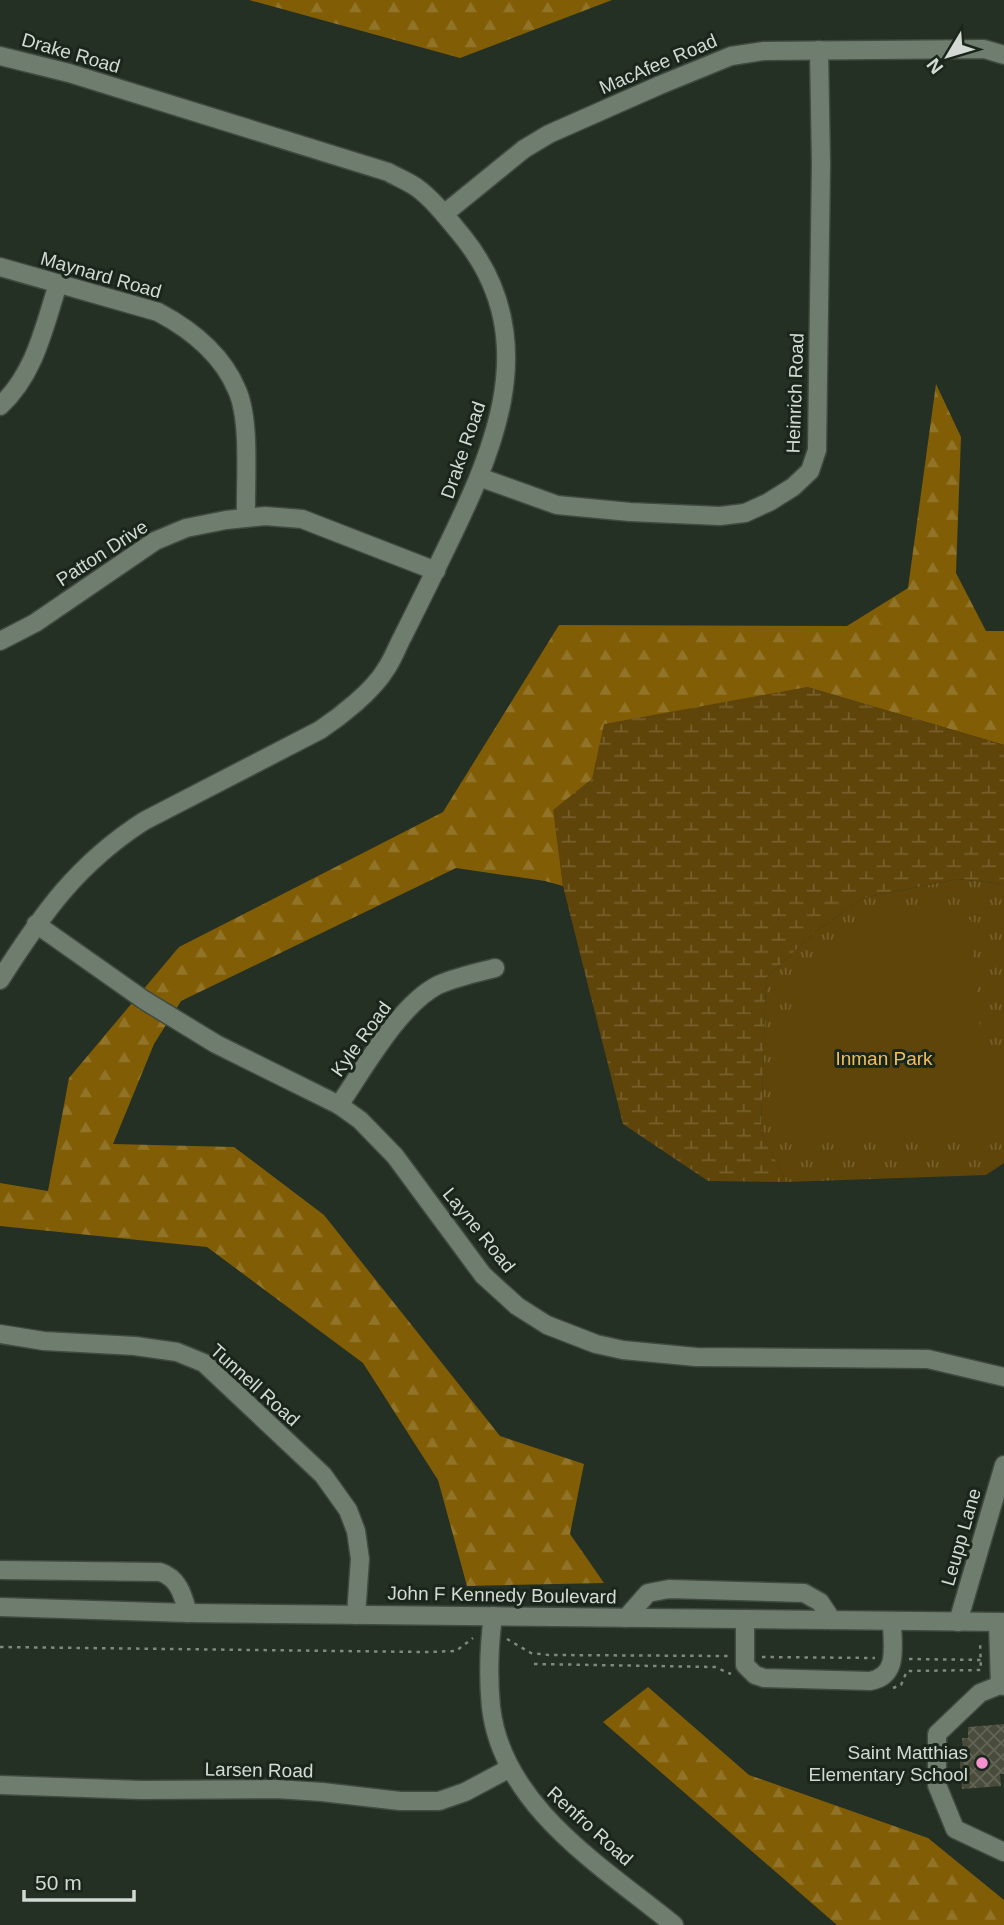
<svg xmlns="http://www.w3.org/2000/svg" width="1004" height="1925" viewBox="0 0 1004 1925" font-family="Helvetica,sans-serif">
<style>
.grass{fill:url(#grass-tufts)}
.forest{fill:url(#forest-firs)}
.wetland{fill:url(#wetland-marsh)}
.pitch{fill:#60450a}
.building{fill:url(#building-cross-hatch)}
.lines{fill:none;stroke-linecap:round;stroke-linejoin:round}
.minor-casing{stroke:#404a40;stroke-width:21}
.path{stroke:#7e887f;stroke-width:2.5;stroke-dasharray:3.5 5;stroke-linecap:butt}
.minor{stroke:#6f7d6f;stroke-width:18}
.poi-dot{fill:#f790ce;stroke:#1a261b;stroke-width:2.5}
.labels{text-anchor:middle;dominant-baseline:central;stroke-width:6;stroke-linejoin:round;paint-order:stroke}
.street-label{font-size:19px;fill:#d2dad3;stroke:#1a261b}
.park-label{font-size:19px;fill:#f3be5a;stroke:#1a261b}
.poi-label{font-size:19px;fill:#d2dad3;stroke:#1a261b;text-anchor:end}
</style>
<defs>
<pattern id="grass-tufts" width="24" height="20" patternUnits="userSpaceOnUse" patternTransform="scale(1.75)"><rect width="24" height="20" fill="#60450a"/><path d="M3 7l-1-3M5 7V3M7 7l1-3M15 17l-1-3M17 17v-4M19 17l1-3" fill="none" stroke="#765f2d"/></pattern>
<pattern id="forest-firs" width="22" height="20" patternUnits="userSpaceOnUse" patternTransform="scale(1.75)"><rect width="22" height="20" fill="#815d06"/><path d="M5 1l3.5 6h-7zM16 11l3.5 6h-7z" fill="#927429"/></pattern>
<pattern id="wetland-marsh" width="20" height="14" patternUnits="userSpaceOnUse" patternTransform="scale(1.75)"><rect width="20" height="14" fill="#60450a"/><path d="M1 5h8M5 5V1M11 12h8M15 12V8" fill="none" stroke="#765f2d"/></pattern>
<pattern id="building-cross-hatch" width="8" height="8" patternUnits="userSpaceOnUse" patternTransform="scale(1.75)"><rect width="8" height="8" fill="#494b3b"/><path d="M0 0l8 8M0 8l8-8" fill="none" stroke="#626456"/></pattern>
</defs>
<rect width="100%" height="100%" fill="#243024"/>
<path class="grass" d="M958,879L1004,884V1163L986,1175L786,1182L761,1131L766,978L815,932L863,898Z"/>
<g class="forest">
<path d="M249,0H612L460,58Z"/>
<path d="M936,384L961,437L956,573L986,631H1004V745L807,687L592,779L554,810L563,886L545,881L456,868L181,1001L154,1044L113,1144L234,1147L324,1215L500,1436L584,1464L570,1534L604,1583L467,1586L438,1480L363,1363L207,1247L0,1226V1183L48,1191L69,1078L179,947L443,812L559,625L847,626L908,588Z"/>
<path d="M648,1687L749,1775L928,1838L1004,1900V1925H837L603,1722Z"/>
</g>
<path class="wetland" d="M807,687L1004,745V884L958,879L863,898L815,932L766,978L761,1131L786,1182L708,1181L623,1124L563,886L553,810L592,779L604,724Z"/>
<path class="pitch" d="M900,908L971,920L982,1052L999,1051L1004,1084V1129L920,1139L780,1141V1032L817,947Z"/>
<path class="building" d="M1004,1724V1774H1000L1001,1786L962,1789L959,1752H963L962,1738H968V1727Z"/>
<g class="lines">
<defs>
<g id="minor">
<path d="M0,56L69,73L388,172C397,177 407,181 416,187C434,200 449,220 463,237C548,343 490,459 438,565C427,588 415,612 403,636C397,647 393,659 386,669C373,691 341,716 320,730L144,821C77,864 42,914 0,980"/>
<path d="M444,214L524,149L549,134L660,85L731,56L764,51L984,49L1004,55"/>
<path d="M0,267L158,312C192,330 222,354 237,390C251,421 245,483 246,518"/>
<path d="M0,406C35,374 44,327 58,284"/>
<path d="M479,477L557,505L630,512L720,516L745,513L769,502L793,487L810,471L817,450L821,164L819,50"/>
<path d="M0,641L35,623L155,541L186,528L226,520L265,516L302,519L436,571"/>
<path d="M36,924L144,1000L216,1044L339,1105L360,1120L395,1156L483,1275L517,1306L547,1325L596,1344L623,1350L696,1357L928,1359L1004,1377"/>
<path d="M339,1105C364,1069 399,1005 438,985C456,977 475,973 495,968"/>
<path d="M0,1334L44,1341L135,1346L177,1352L204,1363L323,1475L348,1510L356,1531L360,1559L356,1615"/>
<path d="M0,1570L160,1572C179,1578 183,1596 188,1613"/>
<path d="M0,1607L188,1613L1004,1622"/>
<path d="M493,1616C489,1646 488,1677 491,1707C502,1806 603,1867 674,1925"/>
<path d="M626,1618L648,1593L669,1589L804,1593L820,1602L832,1620"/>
<path d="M745,1619V1665L755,1675L764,1678L870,1681C900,1676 892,1645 892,1621"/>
<path d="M958,1622L1004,1465"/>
<path d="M998,1622L1000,1685"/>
<path d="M1004,1686L1000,1685L980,1693L937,1734V1785L955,1829L1004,1852"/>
<path d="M0,1785L141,1790L276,1789L322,1792L400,1801H439L465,1792L510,1768"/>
</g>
</defs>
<use href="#minor" class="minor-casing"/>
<g class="path">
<path d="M507,1639L531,1653L549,1655L728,1656"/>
<path d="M0,1647L426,1652L456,1651L473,1638"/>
<path d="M762,1657L875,1658"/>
<path d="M909,1659L983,1660"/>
<path d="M534,1664L715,1667L731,1674"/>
<path d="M893,1688L901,1685L907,1671L981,1670L980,1641"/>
</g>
<use href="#minor" class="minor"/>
</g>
<circle class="poi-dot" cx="982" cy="1763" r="7"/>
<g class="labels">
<g class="street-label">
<text transform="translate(71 53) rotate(16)">Drake Road</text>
<text transform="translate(658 64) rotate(-23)">MacAfee Road</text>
<text transform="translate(101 275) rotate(16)">Maynard Road</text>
<text transform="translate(795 393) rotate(-88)">Heinrich Road</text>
<text transform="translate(463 450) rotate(-71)">Drake Road</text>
<text transform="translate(102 553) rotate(-33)">Patton Drive</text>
<text transform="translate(361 1039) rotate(-54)">Kyle Road</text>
<text transform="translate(479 1230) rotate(51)">Layne Road</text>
<text transform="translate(255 1385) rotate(42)">Tunnell Road</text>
<text transform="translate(961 1537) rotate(-74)">Leupp Lane</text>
<text transform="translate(502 1595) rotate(1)">John F Kennedy Boulevard</text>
<text transform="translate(259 1770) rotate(1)">Larsen Road</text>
<text transform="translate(590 1826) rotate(42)">Renfro Road</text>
</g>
<g class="park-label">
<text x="884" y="1058">Inman Park</text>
</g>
<g class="poi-label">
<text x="968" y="1752">Saint Matthias<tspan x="968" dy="22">Elementary School</tspan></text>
</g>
</g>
<g transform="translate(948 56) rotate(232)" stroke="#1a261b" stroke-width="5" paint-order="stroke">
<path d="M0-5L12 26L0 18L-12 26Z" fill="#d2dad3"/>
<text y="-10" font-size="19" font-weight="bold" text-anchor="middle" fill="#d2dad3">N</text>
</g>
<path d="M24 1890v10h110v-10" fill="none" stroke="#d2dad3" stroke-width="3.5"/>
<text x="35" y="1890" font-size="21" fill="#d2dad3" stroke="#1a261b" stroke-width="5" paint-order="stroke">50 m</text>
</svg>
